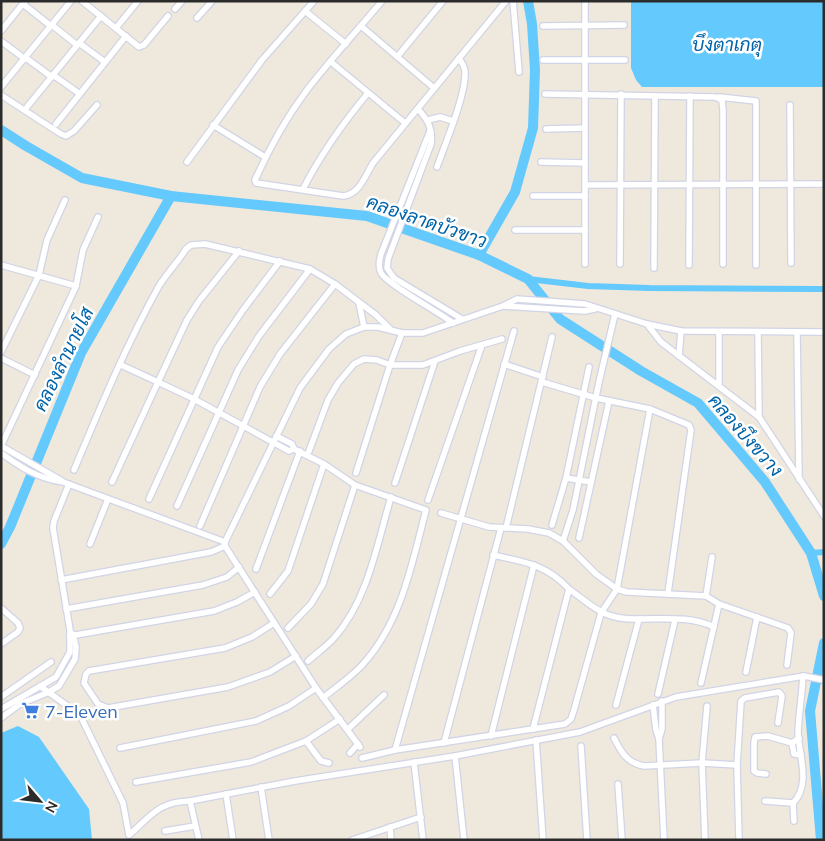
<svg xmlns="http://www.w3.org/2000/svg" width="825" height="841" viewBox="0 0 825 841" font-family="Mulish,Sarabun,sans-serif">
<style>
.water{fill:#64c9fc}
.lines{fill:none;stroke-linecap:round;stroke-linejoin:round}
.canal{stroke:#64c9fc;stroke-width:6}
.river{stroke:#64c9fc;stroke-width:10}
.street-casing{stroke:#d1d4e6;stroke-width:8}
.street{stroke:#fff;stroke-width:5.5}
.labels{text-anchor:middle;dominant-baseline:central;stroke-width:5;stroke-linejoin:round;paint-order:stroke}
.shop-label{font-size:18px;fill:#366cbe;stroke:#fff;text-anchor:start}
.water-label{font-size:19px;font-style:italic;fill:#0064ab;stroke:#fff}
</style>
<rect width="100%" height="100%" fill="#efe8dc"/>
<g class="water">
<path d="M631,1H824V87H642L636,80L631,68Z"/>
<path d="M18,726L39,737L89,809L92,840H1V733Z"/>
</g>
<g class="lines">
<g class="canal">
<path d="M528,279L588,286L649,288L824,289"/>
<path d="M811,553L824,552"/>
</g>
<g class="river">
<path d="M1,130L26,146L82,178L171,196L367,216L479,255L528,279L560,319L641,371L698,403L765,482L811,553L824,596"/>
<path d="M479,255L515,192L533,128L535,70L532,24L528,1"/>
<path d="M1,544L10,527L81,353L171,196"/>
<path d="M821,840L810,711L824,643"/>
</g>
<defs>
<g id="street">
<path d="M82,1L139,47L144,45L168,16"/>
<path d="M382,1C357,31 330,60 307,90C286,118 269,149 255,180L256,183L343,196C359,195 365,176 373,163L506,1"/>
<path d="M513,1L519,72"/>
<path d="M585,1V264"/>
<path d="M23,4L51,26"/>
<path d="M175,9L182,1"/>
<path d="M305,11L346,44"/>
<path d="M197,18L212,1"/>
<path d="M52,25L77,45"/>
<path d="M361,26L434,88"/>
<path d="M543,26L624,25"/>
<path d="M116,28L138,1"/>
<path d="M1,31L25,1"/>
<path d="M1,41L25,59"/>
<path d="M79,43L105,62"/>
<path d="M397,57L443,1"/>
<path d="M26,58L52,77"/>
<path d="M543,60H625"/>
<path d="M331,62L405,123"/>
<path d="M53,75L80,94"/>
<path d="M1,87L71,1"/>
<path d="M545,94L715,97L722,100L723,110V264"/>
<path d="M1,95L61,134L66,136L74,131L97,105"/>
<path d="M719,97L756,101V265"/>
<path d="M790,105L791,263"/>
<path d="M27,107L101,16"/>
<path d="M418,109C428,120 433,129 431,144L388,259L387,268L394,278L462,319"/>
<path d="M428,120L440,117L453,121"/>
<path d="M56,124L126,36"/>
<path d="M213,125L265,157"/>
<path d="M546,129L585,128"/>
<path d="M430,131L381,254C379,261 378,267 381,273C387,284 439,312 453,323"/>
<path d="M187,162L262,60L314,1"/>
<path d="M541,162L585,163"/>
<path d="M437,167C445,144 466,95 465,72C465,67 462,63 459,58"/>
<path d="M585,185L824,184"/>
<path d="M303,189C321,154 343,123 368,93"/>
<path d="M533,196H585"/>
<path d="M515,230H585"/>
<path d="M239,251L199,301L187,320L158,382L194,399L289,451L294,449"/>
<path d="M620,264L621,94"/>
<path d="M1,265L76,286"/>
<path d="M689,265L690,96"/>
<path d="M654,268L655,96"/>
<path d="M359,303L364,327"/>
<path d="M504,306L584,311L595,309"/>
<path d="M647,324L661,342L759,417L824,516"/>
<path d="M758,332L759,417"/>
<path d="M797,332L799,479"/>
<path d="M1,352L39,275L47,240L65,200"/>
<path d="M679,356L681,331"/>
<path d="M1,358L35,375"/>
<path d="M504,364L543,377"/>
<path d="M542,382L596,398L650,409L689,425L691,430L668,593"/>
<path d="M719,386V332"/>
<path d="M276,436L292,444L294,449L324,464L355,485L426,510C412,563 402,620 364,663C353,676 336,687 323,698"/>
<path d="M1,446L76,286L83,250L98,217"/>
<path d="M1,446L62,481"/>
<path d="M309,451L328,400L338,383L354,364L364,359L377,360L390,365H423L460,351L502,339"/>
<path d="M1,453C20,467 39,479 63,482L225,542"/>
<path d="M74,470C100,408 126,345 159,286C167,273 178,262 186,249L191,245L205,244L310,269L335,284L376,315L391,330"/>
<path d="M356,473L390,365L402,333"/>
<path d="M566,478L591,482"/>
<path d="M112,482L158,382L121,365"/>
<path d="M395,483L435,361"/>
<path d="M149,499L218,347L243,310L280,261"/>
<path d="M428,500L482,345"/>
<path d="M177,506L238,370L259,336L310,269"/>
<path d="M441,513L489,527L528,529L549,533L563,541L596,574L617,589L650,409"/>
<path d="M552,525L566,478L589,367"/>
<path d="M200,526L260,387L280,354L335,284"/>
<path d="M506,528L552,337"/>
<path d="M579,538L609,401"/>
<path d="M563,541L573,510L599,382L615,314"/>
<path d="M90,544L108,499"/>
<path d="M225,546L316,688L360,747"/>
<path d="M493,555C524,562 546,564 569,589"/>
<path d="M256,569L300,451"/>
<path d="M61,580L211,552L225,546V542L300,388L329,349L346,334L364,327H378L402,333H423L503,306L517,299L585,304L647,324L681,331L824,332"/>
<path d="M270,594L288,571L324,464"/>
<path d="M706,596L712,557"/>
<path d="M1,608L18,623L20,628L18,632L1,644"/>
<path d="M66,609L203,585L227,577L239,567"/>
<path d="M274,623L252,637L225,648L89,671L86,674L84,683L98,704L108,708L228,687L270,672L296,656"/>
<path d="M288,628L311,604L323,584L355,485"/>
<path d="M70,636L214,611L237,602L255,592"/>
<path d="M308,661C317,653 327,646 334,638C368,600 377,544 391,497"/>
<path d="M746,672L757,617"/>
<path d="M701,683L719,604"/>
<path d="M40,686L80,715L123,803L129,835C152,815 158,802 190,801L295,781L455,756L580,732L676,697L804,676L824,680"/>
<path d="M658,694L675,620"/>
<path d="M1,697L51,662"/>
<path d="M662,701V729L659,739L664,840"/>
<path d="M616,705L639,619C664,619 691,616 714,627"/>
<path d="M653,705L656,730L659,739"/>
<path d="M1,709L56,677L70,652V630L53,528L54,521L69,484"/>
<path d="M1,718L20,704L47,693L59,686L75,659L76,647L73,634"/>
<path d="M348,729L384,695"/>
<path d="M533,729L569,589C595,608 604,620 639,619"/>
<path d="M491,736L534,565"/>
<path d="M614,738C621,752 627,763 644,766L702,763L737,765"/>
<path d="M536,740L543,840"/>
<path d="M306,741L321,761L329,763"/>
<path d="M444,743L501,528"/>
<path d="M792,743L794,754L801,755"/>
<path d="M581,746L587,840"/>
<path d="M120,748L256,721L289,706L316,688"/>
<path d="M395,750L514,331"/>
<path d="M350,753L358,744"/>
<path d="M455,756L464,840"/>
<path d="M362,758L395,750L565,724L571,719L574,710L601,613L617,589L627,592L706,596L719,604L788,628L791,633L787,665"/>
<path d="M414,762L423,840"/>
<path d="M766,774L757,773L754,771V743L755,737L768,736L792,743L799,738"/>
<path d="M136,782L251,762L306,741L340,719"/>
<path d="M618,784L622,840"/>
<path d="M261,787L269,840"/>
<path d="M226,794L233,840"/>
<path d="M190,801L199,840"/>
<path d="M765,801L793,803C812,784 798,754 798,731C799,713 802,694 803,676"/>
<path d="M793,803L794,821"/>
<path d="M390,827L391,840"/>
<path d="M165,831L195,826"/>
<path d="M352,840L421,817"/>
<path d="M705,840L702,763L707,706"/>
<path d="M739,840L737,765L741,701L745,698L779,692L782,696L778,723"/>
</g>
</defs>
<use href="#street" class="street-casing"/>
<use href="#street" class="street"/>
</g>
<defs>
<symbol id="supermarket-bare" viewBox="-9 -9 18 18"><path d="M-6-5.5h2.5l.6 2H6L4.5 2H-2.5L-4.4-4H-6ZM-1.5 3.2a1.3 1.3 0 1 0 .1 0ZM3 3.2a1.3 1.3 0 1 0 .1 0Z" fill="#3f7fe0" stroke="#fff" stroke-width="2.5" paint-order="stroke"/></symbol>
</defs>
<g fill-rule="evenodd">
<use href="#supermarket-bare" x="18" y="698" width="25" height="25"/>
</g>
<g class="labels">
<g class="shop-label">
<text x="45" y="711">7-Eleven</text>
</g>
<g class="water-label">
<text x="727" y="44">บึงตาเกตุ</text>
<text transform="translate(427 221) rotate(19)">คลองลาดบัวขาว</text>
<text transform="translate(63 359) rotate(-64)">คลองลำนายโส</text>
<text transform="translate(746 435) rotate(49)">คลองบึงขวาง</text>
</g>
</g>
<rect width="825" height="841" fill="none" stroke="#2b2b2b" stroke-width="5"/>
<g transform="translate(40 801) rotate(118)" stroke="#ffffff" stroke-width="4" paint-order="stroke">
<path d="M0-4L9 19L0 12L-9 19Z" fill="#2b2b2b"/>
<text y="-8" font-size="14" font-weight="bold" text-anchor="middle" fill="#2b2b2b">N</text>
</g>
</svg>
